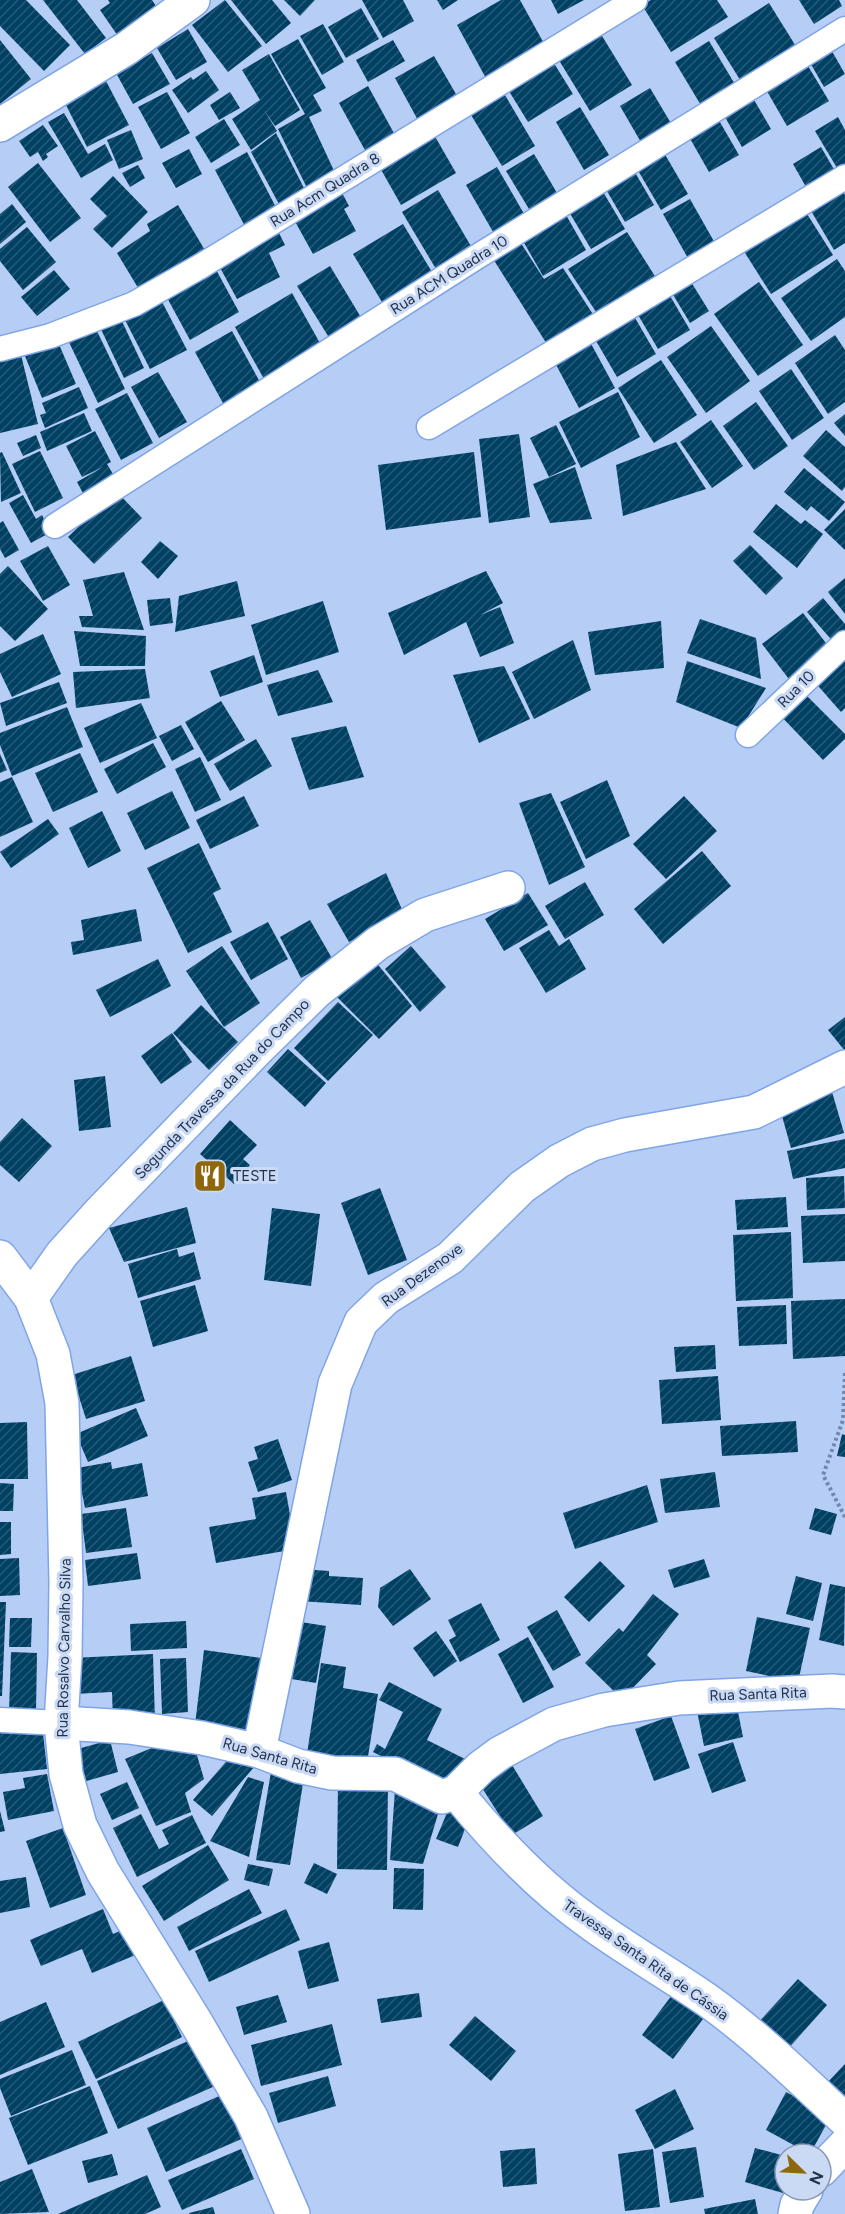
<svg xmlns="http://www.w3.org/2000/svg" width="845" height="2214" viewBox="0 0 845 2214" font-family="Figtree,sans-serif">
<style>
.building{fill:url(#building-hatch)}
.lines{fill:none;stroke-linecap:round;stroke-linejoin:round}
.service-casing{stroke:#80a5e6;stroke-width:27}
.minor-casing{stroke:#80a5e6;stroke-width:36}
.path{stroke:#7487aa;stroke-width:4;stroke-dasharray:3 3;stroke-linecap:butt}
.service{stroke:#fff;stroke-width:24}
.minor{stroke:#fff;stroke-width:33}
.labels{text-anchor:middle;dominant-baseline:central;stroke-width:6;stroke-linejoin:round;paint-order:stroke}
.street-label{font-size:15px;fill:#23324c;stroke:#cadaf5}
.poi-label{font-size:15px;fill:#23324c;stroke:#cadaf5;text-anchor:start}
</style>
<defs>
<pattern id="building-hatch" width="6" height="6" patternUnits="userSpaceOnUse" patternTransform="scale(1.5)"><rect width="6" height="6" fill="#004063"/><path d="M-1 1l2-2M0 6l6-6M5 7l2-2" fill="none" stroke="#265a77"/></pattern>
</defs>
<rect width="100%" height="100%" fill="#b6cdf6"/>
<g class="building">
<path d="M0,0H26L70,45L44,71L0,26Z"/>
<path d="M43,0H77L106,38L85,54Z"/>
<path d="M108,0H152L160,12L120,39L100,10L110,3Z"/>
<path d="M225,0L262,46L228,72L192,25Z"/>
<path d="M231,0H272L291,23L266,44Z"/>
<path d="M284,0H315L300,16Z"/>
<path d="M362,0H403L414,21L383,38Z"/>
<path d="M437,0H458L443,10Z"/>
<path d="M501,0H520L547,49L488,82L457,25Z"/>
<path d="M551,0H584L558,14Z"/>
<path d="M651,0H717L728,17L671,52L642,5Z"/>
<path d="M799,0H839L842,6L814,24Z"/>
<path d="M769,3L797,48L742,83L714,38Z"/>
<path d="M361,8L379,39L346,58L328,27Z"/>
<path d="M323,24L344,62L322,75L300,36Z"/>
<path d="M188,29L207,62L176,80L157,48Z"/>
<path d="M599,31L632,85L590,111L557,57Z"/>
<path d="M298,39L326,88L313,95L322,111L309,117L336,175L308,190L278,129L305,114L271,54Z"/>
<path d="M0,40L31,79L0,104Z"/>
<path d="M393,40L405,61L368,82L356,60Z"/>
<path d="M709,41L736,86L702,107L675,62Z"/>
<path d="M829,46L845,74L824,87L808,59Z"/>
<path d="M152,53L170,84L133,104L116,73Z"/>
<path d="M269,54L300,110L275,126L264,110L277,131L251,150L232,119L260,100L242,70Z"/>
<path d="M434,56L460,101L420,124L395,78Z"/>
<path d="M552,60L573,94L528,122L507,88Z"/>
<path d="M805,61L829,101L787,126L764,86Z"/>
<path d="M206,71L219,90L188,113L172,90L191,77L193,80Z"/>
<path d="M106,81L129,125L87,147L65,103Z"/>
<path d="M368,86L395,135L366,152L339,103Z"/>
<path d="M650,88L672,125L642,144L620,106Z"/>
<path d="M502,90L535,146L502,166L468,110Z"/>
<path d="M167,92L190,133L161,149L138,107Z"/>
<path d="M230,92L240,108L219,120L210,105Z"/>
<path d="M750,93L771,129L742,147L721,110Z"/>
<path d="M580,107L609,155L584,170L556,122Z"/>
<path d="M64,113L88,154L105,144L113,160L81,178L48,122Z"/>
<path d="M717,117L739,155L709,172L688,135Z"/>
<path d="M838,117L845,130V169L840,173L815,131Z"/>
<path d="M224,119L240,145L211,163L195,137Z"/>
<path d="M43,125L58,146L46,154L48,157L43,161L38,152L30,157L19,141Z"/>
<path d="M131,130L143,159L119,169L107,140Z"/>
<path d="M276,133L306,192L280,206L251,152Z"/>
<path d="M433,133L456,173L401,205L379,166Z"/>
<path d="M821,147L839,178L810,194L793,164Z"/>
<path d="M189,149L202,174L176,188L162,163Z"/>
<path d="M663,151L688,194L661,210L636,167Z"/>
<path d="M247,152L280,215L248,232L215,170Z"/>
<path d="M534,154L560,198L532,214L506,171Z"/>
<path d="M38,163L81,218L50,242L8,187Z"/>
<path d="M138,165L145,178L130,187L122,173Z"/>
<path d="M497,167L527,219L496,237L466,185Z"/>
<path d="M633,169L654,205L625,222L604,186Z"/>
<path d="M113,176L148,212L112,248L93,229L107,216L90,199Z"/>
<path d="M599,185L625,229L591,249L565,205Z"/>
<path d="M340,189L349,206L344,209L356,231L313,254L292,216Z"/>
<path d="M438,190L475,253L439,274L402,212Z"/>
<path d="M842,190L845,195V243L834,250L810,209Z"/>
<path d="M690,199L716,245L689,260L663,214Z"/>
<path d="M12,204L26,222L0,244V214Z"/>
<path d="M178,205L209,257L143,296L117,253L150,231L147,224Z"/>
<path d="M802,206L833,255L771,294L740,245Z"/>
<path d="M562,208L586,250L543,276L519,234Z"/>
<path d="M403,224L435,277L385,307L353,254Z"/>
<path d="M27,227L56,262L23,290L0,261V249Z"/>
<path d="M278,231L285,245L269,253L280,277L237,299L217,262Z"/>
<path d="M627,232L658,281L600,318L568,269Z"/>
<path d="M517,237L544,279L563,268L596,319L550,349L490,254Z"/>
<path d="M837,259L845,271V317L811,341L781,298Z"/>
<path d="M214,266L239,312L190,340L165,294Z"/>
<path d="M330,266L365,324L333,344L297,286Z"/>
<path d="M54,270L70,289L37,316L21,297Z"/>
<path d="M688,277L709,311L690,323L669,288Z"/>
<path d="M759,282L803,345L758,376L714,314Z"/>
<path d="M666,289L690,330L658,349L634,308Z"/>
<path d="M292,293L321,345L264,379L235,327Z"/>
<path d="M159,296L187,350L150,369L122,314Z"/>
<path d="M631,311L656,354L617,377L592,334Z"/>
<path d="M119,315L144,368L124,378L99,325Z"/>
<path d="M94,325L125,389L98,403L67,338Z"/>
<path d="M711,326L750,381L706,413L667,357Z"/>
<path d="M232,331L261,384L224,405L195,352Z"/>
<path d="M835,335L845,350V402L828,414L795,363Z"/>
<path d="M589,340L615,388L579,408L553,359Z"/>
<path d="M58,342L76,384L42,398L25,356Z"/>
<path d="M21,355L38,424L0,433V360Z"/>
<path d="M661,360L697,415L654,443L618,388Z"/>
<path d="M791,369L824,418L792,440L759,391Z"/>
<path d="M158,372L187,422L159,438L131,387Z"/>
<path d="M79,387L88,408L45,428L40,415L46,413L42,403Z"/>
<path d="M618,392L640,437L581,468L559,422Z"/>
<path d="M127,393L153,443L121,460L95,409Z"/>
<path d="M756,402L788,446L754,470L723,426Z"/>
<path d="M84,413L92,431L47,451L40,432Z"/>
<path d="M845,414V436L834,423Z"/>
<path d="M711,420L743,466L712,488L680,442Z"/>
<path d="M556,425L576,464L549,477L530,438Z"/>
<path d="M826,430L845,447V487L842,491L803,456Z"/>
<path d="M95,431L111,462L107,464L116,479L85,497L77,482L103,467L82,477L66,446Z"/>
<path d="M519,434L530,517L489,523L479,439Z"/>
<path d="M36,435L41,448L23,456L17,443Z"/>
<path d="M676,442L706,489L623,516L616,465Z"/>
<path d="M40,451L63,498L35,512L12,464Z"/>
<path d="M2,452L21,493L1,502L0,453Z"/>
<path d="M474,452L481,517L386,530L378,465Z"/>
<path d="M575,467L592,519L550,523L533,484Z"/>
<path d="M804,468L845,502L829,521L811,506L807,511L784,492Z"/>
<path d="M116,491L142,518L94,564L68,537Z"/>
<path d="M23,495L36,519L42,515L51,532L31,543L9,503Z"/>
<path d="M776,504L801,524L805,520L823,534L797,568L753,532Z"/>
<path d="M845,509V550L824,530Z"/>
<path d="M3,521L19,550L5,558L0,549V523Z"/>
<path d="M160,541L178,556L158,579L141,562Z"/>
<path d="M750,545L783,578L766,595L733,561Z"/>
<path d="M48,546L70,585L43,601L20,561Z"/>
<path d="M8,566L48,609L15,641L0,626V574Z"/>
<path d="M486,571L503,603L480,615L500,607L514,643L480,657L466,622L404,655L388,613Z"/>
<path d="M124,572L144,630L82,627L79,616H93L83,580Z"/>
<path d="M845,578V614L828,592Z"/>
<path d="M237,581L245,616L175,632L179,596Z"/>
<path d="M170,598L173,623L150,626L147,600Z"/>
<path d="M823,598L845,624V639L837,646L807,612Z"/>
<path d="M323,601L339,652L266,675L251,625Z"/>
<path d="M803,613L832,651L792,683L762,644Z"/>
<path d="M700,619L756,638L761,679L687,653Z"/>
<path d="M661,621L664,668L595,675L588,632Z"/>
<path d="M74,631L146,636L145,666H80Z"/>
<path d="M43,634L61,674L12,697L0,672V654Z"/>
<path d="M573,640L591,690L534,719L512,672Z"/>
<path d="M845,650V708L841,712L812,679Z"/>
<path d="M254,655L263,682L220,697L210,671Z"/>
<path d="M687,661L766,688L741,728L676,702Z"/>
<path d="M504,666L530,719L479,743L453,675Z"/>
<path d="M145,669L150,698L76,708L73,672Z"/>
<path d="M318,670L333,702L278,716L267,685Z"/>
<path d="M59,682L67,703L6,726L0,703Z"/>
<path d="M799,688L845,734V739L823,760L776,711Z"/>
<path d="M221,701L245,740L208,762L185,722Z"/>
<path d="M141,703L157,738L100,763L84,728Z"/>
<path d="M67,707L83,747L12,776L0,745V733Z"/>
<path d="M181,725L194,749L172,761L159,736Z"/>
<path d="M346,726L364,777L309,790L291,738Z"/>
<path d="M256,739L272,766L230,791L214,764Z"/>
<path d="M153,743L166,767L117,794L104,769Z"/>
<path d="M80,753L98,792L53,812L35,773Z"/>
<path d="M0,754L7,770L0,773Z"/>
<path d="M200,757L221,800L195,812L175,769Z"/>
<path d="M12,777L33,822L0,837V782Z"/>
<path d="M607,780L630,836L586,859L560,802Z"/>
<path d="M172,791L190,828L145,850L127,813Z"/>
<path d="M551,793L585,867L549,885L519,803Z"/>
<path d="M244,796L259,826L210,849L196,820Z"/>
<path d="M684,796L717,831L666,879L633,844Z"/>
<path d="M102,811L121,851L88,868L69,828Z"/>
<path d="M48,819L59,834L11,868L0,852Z"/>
<path d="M199,843L221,889L213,893L232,932L188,953L147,868Z"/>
<path d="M702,851L731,886L663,944L634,909Z"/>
<path d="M386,873L404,914L349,942L327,904Z"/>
<path d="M585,882L604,915L565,939L545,906Z"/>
<path d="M528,893L548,925L504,951L485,919Z"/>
<path d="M136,909L142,941L73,955L71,942L84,940L81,920Z"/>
<path d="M310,920L333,960L301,978L280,937Z"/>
<path d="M268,922L288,959L251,980L230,942Z"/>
<path d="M549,930L559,946L569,939L586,969L546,993L519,948Z"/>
<path d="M222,946L260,1003L224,1027L186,971Z"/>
<path d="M411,946L446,987L420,1012L385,969Z"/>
<path d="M158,959L171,986L110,1017L96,990Z"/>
<path d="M374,960L412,1006L379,1039L334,994Z"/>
<path d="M338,1002L373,1035L328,1081L294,1048Z"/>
<path d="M201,1005L238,1042L209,1070L173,1033Z"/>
<path d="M845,1017V1051L828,1030Z"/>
<path d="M172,1033L192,1062L161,1084L141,1056Z"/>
<path d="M288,1049L326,1083L305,1107L267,1072Z"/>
<path d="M105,1076L111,1127L79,1131L74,1080Z"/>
<path d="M830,1085L844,1133L791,1148L780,1109Z"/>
<path d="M22,1118L52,1146L19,1182L0,1165V1142Z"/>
<path d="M230,1120L257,1145L243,1159L250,1165L234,1184L200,1154Z"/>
<path d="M845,1139V1168L793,1179L787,1151Z"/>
<path d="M844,1176L845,1208L807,1210L806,1178Z"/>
<path d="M380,1188L407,1260L368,1275L341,1203Z"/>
<path d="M786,1197L788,1227L737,1230L735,1200Z"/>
<path d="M187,1207L196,1243L124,1262L109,1228Z"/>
<path d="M272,1208L320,1214L311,1286L264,1280Z"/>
<path d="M845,1214V1261L803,1263L801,1216Z"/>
<path d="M791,1232L793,1298L736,1301L733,1235Z"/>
<path d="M177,1249L179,1257L194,1252L201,1279L138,1298L128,1264Z"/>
<path d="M195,1285L208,1331L153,1347L140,1301Z"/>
<path d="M845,1299V1356L793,1359L791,1301Z"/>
<path d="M786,1305L787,1344L739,1346L737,1307Z"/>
<path d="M715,1345L716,1369L676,1372L674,1347Z"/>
<path d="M131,1356L145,1401L86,1419L72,1375Z"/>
<path d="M718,1376L721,1420L662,1424L659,1380Z"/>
<path d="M136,1408L148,1436L88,1462L76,1434Z"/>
<path d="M796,1421L798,1452L722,1456L720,1426Z"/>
<path d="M27,1422L28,1479H0V1423Z"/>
<path d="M842,1434L845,1435V1457L837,1456Z"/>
<path d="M278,1439L292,1480L258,1492L248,1462L258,1459L254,1447Z"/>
<path d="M111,1462L112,1469L142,1463L148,1496L85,1508L77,1468Z"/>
<path d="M715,1472L720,1507L665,1513L660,1479Z"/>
<path d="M0,1483L14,1484L13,1511H0Z"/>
<path d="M647,1485L658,1522L575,1549L563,1513Z"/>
<path d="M286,1492L296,1549L216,1563L209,1527L256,1519L252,1498Z"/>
<path d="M126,1508L132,1547L86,1553L81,1514Z"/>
<path d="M815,1508L837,1514L831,1535L809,1529Z"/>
<path d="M0,1522H11V1554L0,1555Z"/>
<path d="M137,1553L141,1579L88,1586L85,1560Z"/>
<path d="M19,1558L20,1595L0,1596V1559Z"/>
<path d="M704,1559L710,1577L674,1588L668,1570Z"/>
<path d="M600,1561L625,1586L589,1622L564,1597Z"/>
<path d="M301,1569L329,1571V1576L363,1578L361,1605L299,1601Z"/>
<path d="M410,1569L431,1599L393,1626L378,1607L380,1588Z"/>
<path d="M796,1576L822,1583L813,1621L786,1614Z"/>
<path d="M830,1584L845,1587L844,1646L819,1640Z"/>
<path d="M653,1594L679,1614L647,1655L656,1664L622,1699L585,1663L619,1628L623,1632Z"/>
<path d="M0,1602H6L2,1696H0Z"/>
<path d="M481,1603L500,1640L460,1662L449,1640L456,1636L448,1620Z"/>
<path d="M557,1610L581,1655L553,1671L527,1627Z"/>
<path d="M757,1617L810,1628L798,1682L746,1671Z"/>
<path d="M10,1618H32L31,1647H9Z"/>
<path d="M288,1620L326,1626L316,1683L279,1677Z"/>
<path d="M186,1621L187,1648L131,1651L130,1624Z"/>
<path d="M436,1631L457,1661L434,1677L413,1648Z"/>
<path d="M528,1637L554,1687L523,1703L498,1654Z"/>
<path d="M204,1650L268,1659L257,1733L195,1725Z"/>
<path d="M11,1652L37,1653L36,1711H9Z"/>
<path d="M153,1654L155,1721L113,1723L112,1692L74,1694L72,1658Z"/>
<path d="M186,1658L188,1712L162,1714L160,1659Z"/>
<path d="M321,1663L346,1667L343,1688L378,1694L366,1769L306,1760Z"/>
<path d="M389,1682L442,1709L427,1740L465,1759L439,1786L373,1752L377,1744L385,1749L403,1712L379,1700Z"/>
<path d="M735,1697L743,1737L704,1746L696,1706Z"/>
<path d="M671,1716L690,1768L654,1781L635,1729Z"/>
<path d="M42,1724L47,1769L0,1774V1729Z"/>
<path d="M110,1740L118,1772L83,1782L74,1750Z"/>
<path d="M193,1742L204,1779L185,1793L191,1812L156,1826L125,1759L159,1745Z"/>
<path d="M733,1742L746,1781L712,1793L698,1754Z"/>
<path d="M237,1749L255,1766L212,1816L193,1800Z"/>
<path d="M509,1760L543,1816L512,1835L477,1780Z"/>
<path d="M271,1772L304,1777L290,1865L256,1860Z"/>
<path d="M47,1774L54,1811L8,1820L3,1792L25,1788L23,1778Z"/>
<path d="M248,1777L264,1782L249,1857L210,1841Z"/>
<path d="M338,1781L388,1782L387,1870L337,1869Z"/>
<path d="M127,1782L139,1808L112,1820L100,1794Z"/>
<path d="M395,1790L441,1804L423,1864L390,1860Z"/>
<path d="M449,1808L470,1816L458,1847L436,1839Z"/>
<path d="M0,1811L5,1831L0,1832Z"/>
<path d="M141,1814L159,1849L169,1844L162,1830L192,1815L206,1843L137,1877L113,1828Z"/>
<path d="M63,1828L86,1895L50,1908L26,1841Z"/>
<path d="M208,1845L229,1880L164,1921L142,1886Z"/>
<path d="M314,1863L337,1874L327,1894L304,1883Z"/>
<path d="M248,1864L273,1869L269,1886L244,1880Z"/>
<path d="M394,1868L424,1869L423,1910L393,1909Z"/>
<path d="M26,1877L30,1907L0,1913V1881Z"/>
<path d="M249,1889L262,1913L189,1951L177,1927Z"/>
<path d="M103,1909L113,1934L127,1928L138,1954L92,1973L82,1949L41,1966L30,1940Z"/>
<path d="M286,1909L300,1940L209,1982L195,1951Z"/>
<path d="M329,1942L339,1981L308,1989L298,1951Z"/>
<path d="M798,1979L827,2005L787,2050L757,2024Z"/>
<path d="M675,1991L706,2015L673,2059L642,2035Z"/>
<path d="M419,1993L422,2017L381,2023L377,1999Z"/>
<path d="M278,1995L287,2022L244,2035L236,2007Z"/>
<path d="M164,2000L182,2037L96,2079L78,2042Z"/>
<path d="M46,2002L65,2047L0,2075V2022Z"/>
<path d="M475,2016L516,2051L491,2081L449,2045Z"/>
<path d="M332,2024L342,2065L261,2086L251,2045Z"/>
<path d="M195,2038L215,2086L118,2129L97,2081Z"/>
<path d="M72,2050L86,2085L11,2116L0,2088V2079Z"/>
<path d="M845,2064V2099L828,2082Z"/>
<path d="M328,2076L336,2106L278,2123L269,2093Z"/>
<path d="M90,2086L108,2133L28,2165L9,2118Z"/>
<path d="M675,2089L694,2129L655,2149L635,2110Z"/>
<path d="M786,2092L831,2116L810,2154L766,2130Z"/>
<path d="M226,2093L246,2137L166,2172L147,2128Z"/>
<path d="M696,2147L704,2197L670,2203L662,2152Z"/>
<path d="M535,2148L537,2184L503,2187L500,2151Z"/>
<path d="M755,2148L785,2156V2186L783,2193L745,2182Z"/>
<path d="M241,2149L254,2179L182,2210L168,2180Z"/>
<path d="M653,2149L660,2207L625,2211L618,2154Z"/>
<path d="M112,2154L118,2175L88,2183L82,2161Z"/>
<path d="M32,2169L49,2212L0,2214V2182Z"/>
<path d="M147,2175L161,2207L145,2214H58Z"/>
<path d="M755,2199L758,2214H705L704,2209Z"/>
<path d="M213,2207L215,2214H189V2213Z"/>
</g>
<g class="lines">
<defs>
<g id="service">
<path d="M0,349L50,336L134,304L201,266L635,0"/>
<path d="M429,427L845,177"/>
<path d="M55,526L475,258L845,29"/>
<path d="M748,735L845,643"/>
<path d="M0,1720L61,1723"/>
</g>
<g id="minor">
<path d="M0,125L127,48L193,0"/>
<path d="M0,1257L31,1298L53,1354L62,1403L66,1582L65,1657L61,1723L66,1774L80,1825L103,1872L197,2024L251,2117L293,2214"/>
<path d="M31,1298L62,1254L99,1213L256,1051L317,991L378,943L425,915L508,888"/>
<path d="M61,1723L129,1727L202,1738L259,1751L298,1766L332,1773L395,1774L442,1797L456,1792L481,1767L500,1753L554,1724L604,1710L679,1698L832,1691L845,1692"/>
<path d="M259,1751L335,1384L361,1322L386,1298L450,1258L522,1187L559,1161L592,1144L625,1135L754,1112L845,1067"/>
<path d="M456,1792C495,1840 538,1886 589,1922C627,1950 668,1973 707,2000C756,2035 801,2079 845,2120"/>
<path d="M821,2170L845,2145"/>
<path d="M795,2214L797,2205L806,2190"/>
</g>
</defs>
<use href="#service" class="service-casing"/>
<use href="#minor" class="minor-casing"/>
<path class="path" d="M845,1373L843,1420L823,1475L845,1517"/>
<use href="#service" class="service"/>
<use href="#minor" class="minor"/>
</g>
<defs>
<symbol id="restaurant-square" viewBox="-11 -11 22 22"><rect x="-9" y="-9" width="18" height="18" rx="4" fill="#8e660b" stroke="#cadaf5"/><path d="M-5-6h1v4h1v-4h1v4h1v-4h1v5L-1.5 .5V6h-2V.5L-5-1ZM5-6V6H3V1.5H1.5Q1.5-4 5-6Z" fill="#fff"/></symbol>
</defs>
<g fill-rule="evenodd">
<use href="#restaurant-square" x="191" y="1157" width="38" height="38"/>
</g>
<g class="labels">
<g class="street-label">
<text transform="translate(325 190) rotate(-32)">Rua Acm Quadra 8</text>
<text transform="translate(449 275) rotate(-32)">Rua ACM Quadra 10</text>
<text transform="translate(796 689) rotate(-45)">Rua 10</text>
<text transform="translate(222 1089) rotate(-46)">Segunda Travessa da Rua do Campo</text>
<text transform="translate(422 1275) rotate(-36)">Rua Dezenove</text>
<text transform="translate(64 1648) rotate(-89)">Rua Rosalvo Carvalho Silva</text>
<text transform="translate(758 1694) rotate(-2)">Rua Santa Rita</text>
<text transform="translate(270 1756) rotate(16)">Rua Santa Rita</text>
<text transform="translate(646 1960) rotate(35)">Travessa Santa Rita de Cássia</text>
</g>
<g class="poi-label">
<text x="233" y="1176">TESTE</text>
</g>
</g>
<g transform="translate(803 2172) rotate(114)"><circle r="28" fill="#cadaf5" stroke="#8797b1" stroke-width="1.5"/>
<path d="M0-4.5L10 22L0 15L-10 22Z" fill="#8e660b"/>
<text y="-9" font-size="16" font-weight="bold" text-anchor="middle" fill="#23324c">N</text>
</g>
</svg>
